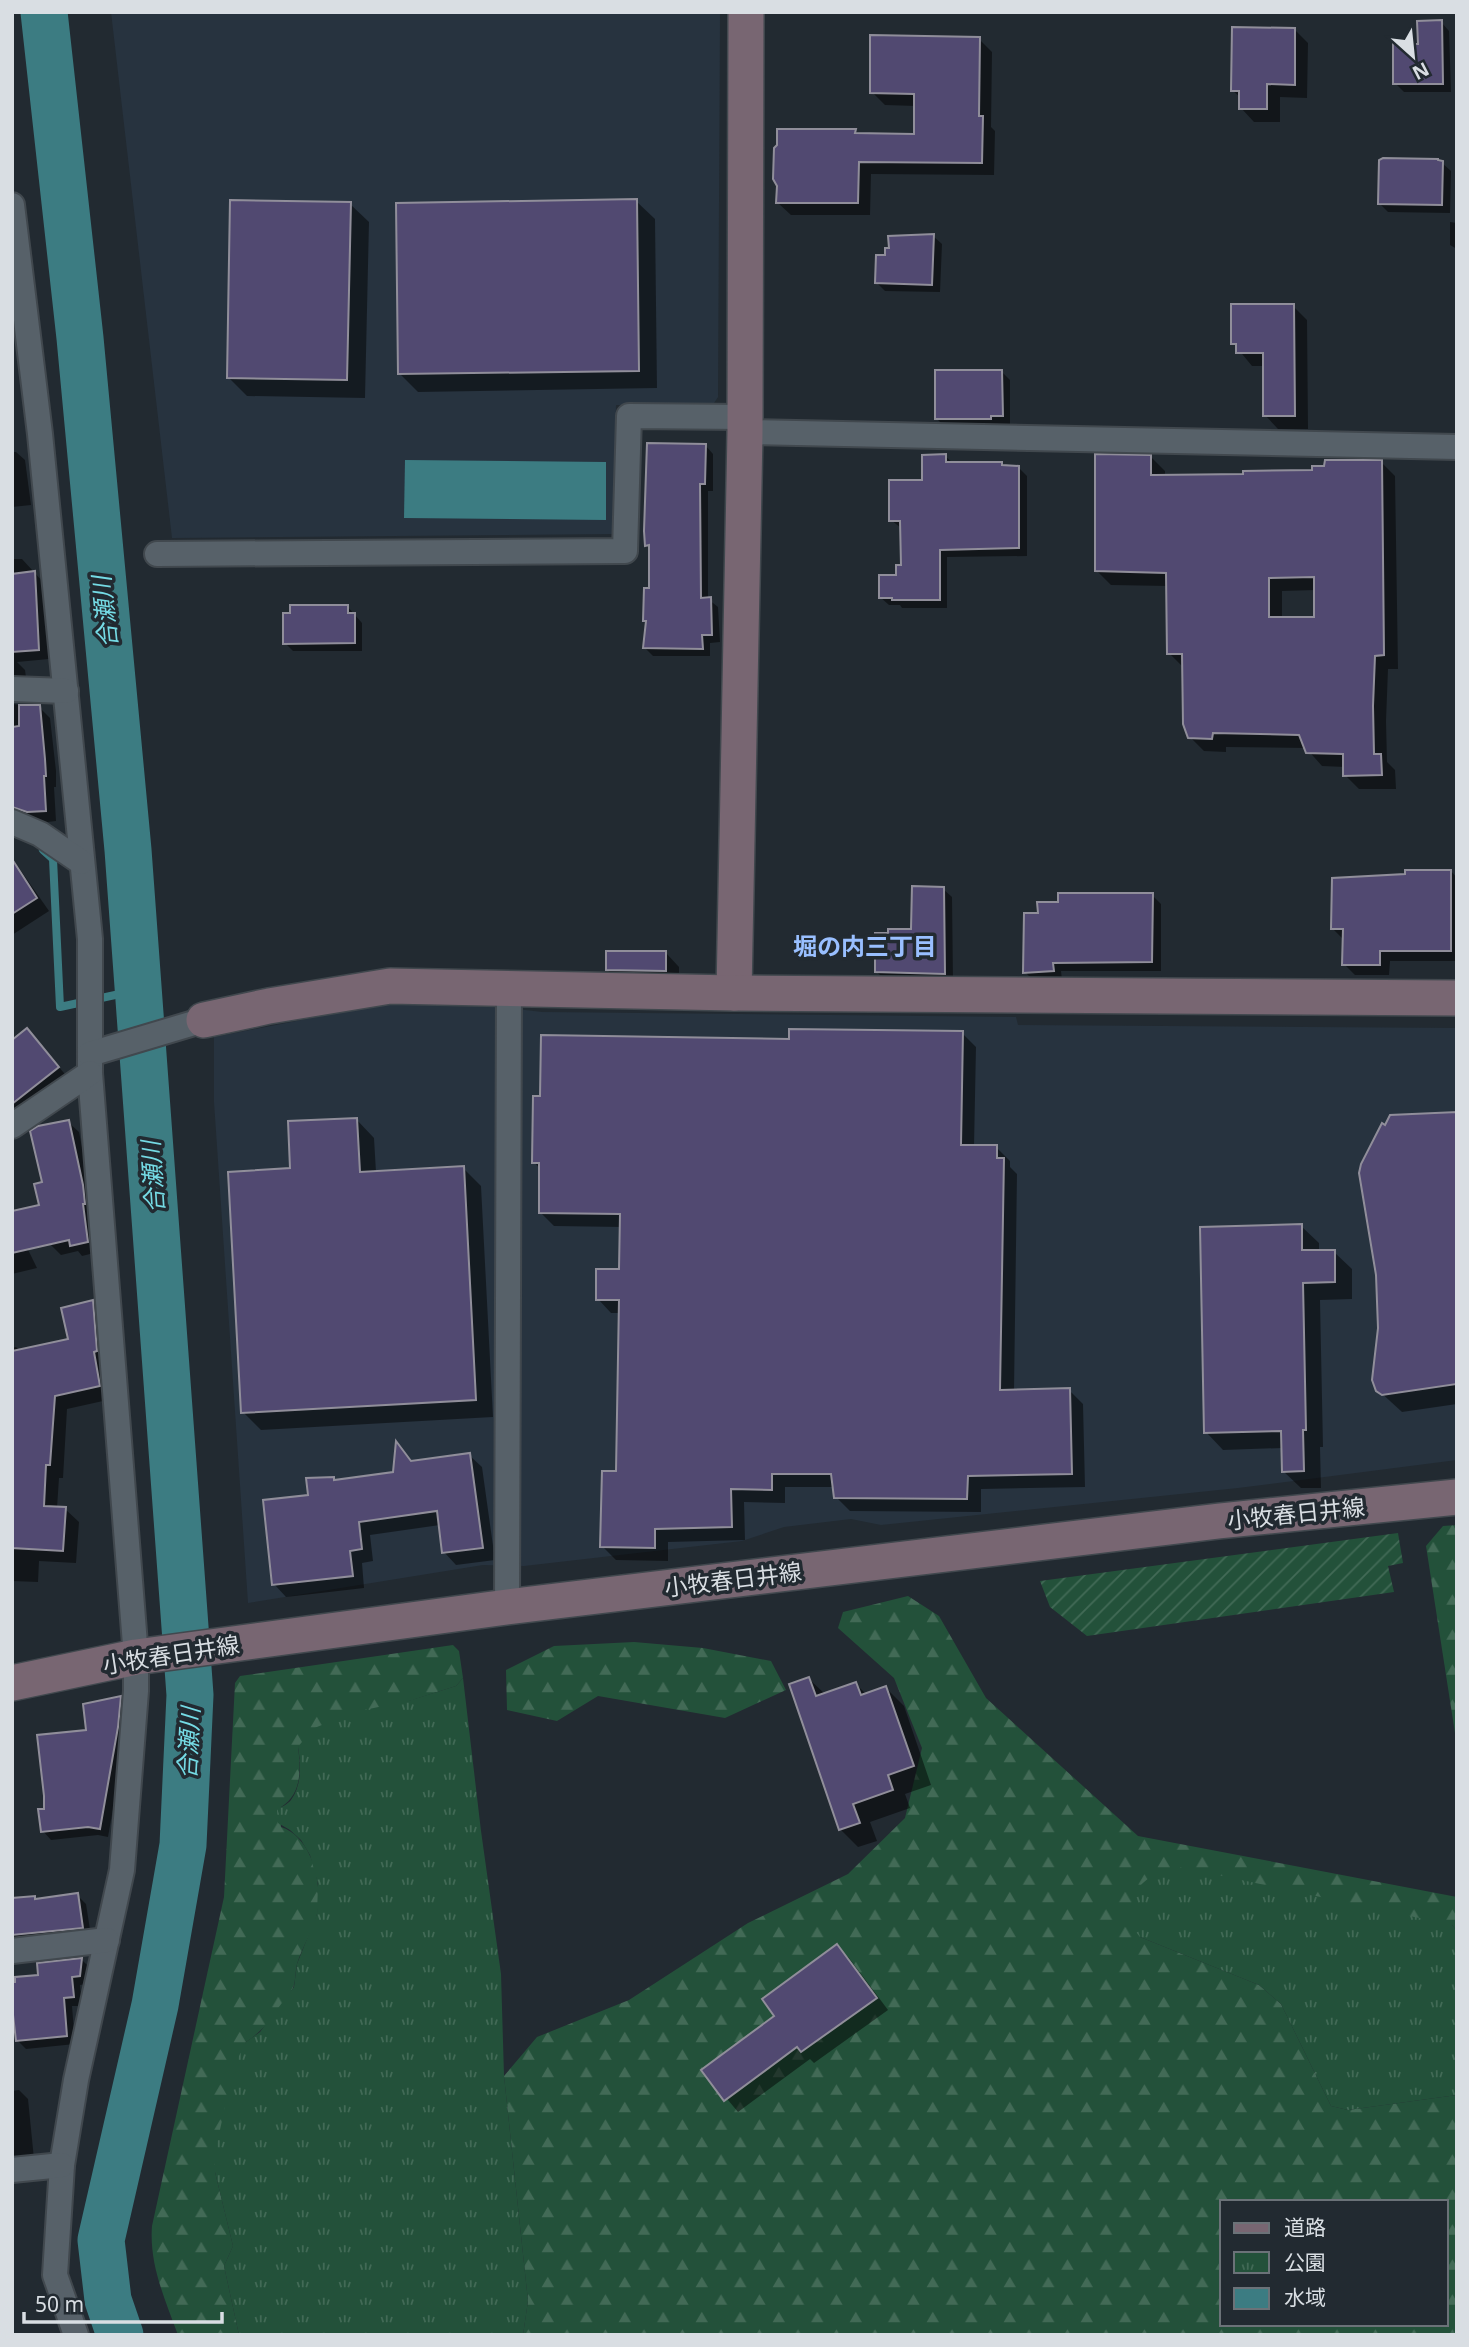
<svg xmlns="http://www.w3.org/2000/svg" width="1469" height="2347" viewBox="0 0 1469 2347" font-family="'Noto Sans','Noto Sans JP',sans-serif">
<style>
.built{fill:#27333f}
.forest{fill:url(#forest-firs);fill-rule:evenodd}
.park{fill:url(#park-tufts)}
.garden{fill:url(#garden-furrows)}
.water{fill:#3c7c82}
.shadow{fill:#0007;fill-rule:evenodd}
.lines{fill:none;stroke-linecap:round;stroke-linejoin:round}
.stream{stroke:#3c7c82;stroke-width:8}
.river{stroke:#3c7c82;stroke-width:47}
.building{fill:#514971;stroke:#908e9a;stroke-width:2;fill-rule:evenodd}
.street-casing{stroke:#41484e;stroke-width:28}
.secondary-casing{stroke:#41484e;stroke-width:38}
.street{stroke:#576169;stroke-width:24}
.secondary{stroke:#786672;stroke-width:35}
.labels{text-anchor:middle;dominant-baseline:central;stroke-width:7;stroke-linejoin:round;paint-order:stroke}
.street-label{font-size:23px;fill:#d9dee3;stroke:#222a31}
.water-label{font-size:24px;font-style:italic;fill:#75dbe5;stroke:#222a31}
.neighbourhood-label{font-size:24px;font-weight:bold;fill:#99bfff;stroke:#222a31}
</style>
<defs>
<pattern id="forest-firs" width="22" height="20" patternUnits="userSpaceOnUse" patternTransform="scale(1.75)"><rect width="22" height="20" fill="#23513a"/><path d="M5 1l3.5 6h-7zM16 11l3.5 6h-7z" fill="#426a56"/></pattern>
<pattern id="park-tufts" width="24" height="20" patternUnits="userSpaceOnUse" patternTransform="scale(1.75)"><rect width="24" height="20" fill="#23513a"/><path d="M3 7l-1-3M5 7V3M7 7l1-3M15 17l-1-3M17 17v-4M19 17l1-3" fill="none" stroke="#426a56"/></pattern>
<pattern id="garden-furrows" width="10" height="10" patternUnits="userSpaceOnUse" patternTransform="scale(1.75)"><rect width="10" height="10" fill="#23513a"/><path d="M-1 1l2-2M0 10L10 0M9 11l2-2" fill="none" stroke="#426a56"/></pattern>
</defs>
<rect width="100%" height="100%" fill="#222a31"/>
<g class="built">
<path d="M111,12H720L718,397L712,406L616,405L613,534L172,538Z"/>
<path d="M388,1003L484,1005L542,1012L1016,1017L1018,1025L1457,1028V1460L1238,1488L881,1525L851,1519L784,1527L742,1541L524,1566L483,1565L248,1603L214,1102V1037Z"/>
</g>
<g class="forest">
<path d="M1457,1525V1746L1426,1546L1443,1526Z"/>
<path d="M908,1596L939,1616L986,1698L1138,1836L1457,1897V1931L1452,1925L1140,1937L1259,1985L1281,2004L1331,2106L1348,2110L1457,2095V2335H523L528,2301L504,2076L537,2037L629,2000L748,1923L848,1874L905,1818L922,1748L894,1678L838,1628L843,1612ZM1222,2202H1446V2324H1222Z"/>
<path d="M634,1642L703,1648L771,1661L786,1690L725,1718L598,1696L557,1721L507,1710L506,1670L554,1646Z"/>
<path d="M453,1645L459,1651L463,1678L456,1686L409,1701L298,1747C301,1769 302,1794 281,1807V1827C312,1837 323,1884 317,1914C313,1931 302,1947 297,1964C295,1972 296,1982 292,1990C281,2010 265,2029 246,2042L215,2172L233,2246L224,2266L239,2335H178C165,2299 149,2265 152,2226L224,1897L235,1683L240,1676Z"/>
</g>
<g class="park">
<path d="M463,1678L481,1831L501,1974L504,2076L528,2301L523,2335H239L224,2266L233,2246L215,2172L214,2157L234,2066L246,2042L260,2032L294,1987L297,1964L317,1914L318,1884L310,1855L301,1840L290,1830L278,1823L277,1810C281,1807 288,1804 291,1800C302,1785 301,1764 298,1747L312,1729L354,1712L408,1701L456,1686Z"/>
<path d="M1180,1867L1452,1925L1457,1931V2095L1348,2110L1331,2106L1281,2004L1259,1985L1140,1937C1132,1928 1132,1924 1132,1912C1131,1882 1154,1873 1180,1867Z"/>
</g>
<path class="garden" d="M1398,1533L1403,1563L1388,1566L1394,1592L1087,1636L1050,1607L1040,1581Z"/>
<path class="water" d="M405,460L606,462V520L404,518Z"/>
<g class="shadow">
<path d="M1441,22L1449,31L1451,92H1404L1395,83L1420,46Z"/>
<path d="M1295,30L1308,43L1307,98L1280,97V122H1254L1241,108V98L1232,90Z"/>
<path d="M979,39L992,52L991,127L995,131L994,175L871,174L870,215H791L778,203L855,131L859,135L916,136V106L885,105L872,92Z"/>
<path d="M1442,163L1451,171L1450,213L1388,212L1379,203Z"/>
<path d="M636,201L655,219L657,388L418,392L400,374Z"/>
<path d="M350,204L369,222L365,398L247,396L228,377Z"/>
<path d="M1450,222L1457,223V249L1450,245Z"/>
<path d="M933,236L942,244L940,292L885,291L877,283Z"/>
<path d="M1293,306L1307,320L1308,429H1278L1265,415V366H1252L1233,343Z"/>
<path d="M1001,371L1010,380V424H999V427H945L937,419Z"/>
<path d="M705,445L713,454V491H708V599L718,607L720,642L710,643V656H653L645,648L648,623L645,620L651,589V549L647,545Z"/>
<path d="M12,452H16L25,460L31,505L12,507Z"/>
<path d="M945,456L953,463L1001,464L1005,467H1018L1027,476V556L947,557V608H902L900,605H889L880,597L898,577L902,567L901,528L891,520Z"/>
<path d="M1151,457L1165,471V477L1314,472L1381,462L1395,476L1398,669H1388L1386,721L1387,762L1395,770L1396,789H1359L1345,775V767L1322,766L1306,748L1226,747V752L1204,751L1190,737L1183,667L1169,653L1168,586L1111,585L1097,571ZM1316,590V619H1282V591Z"/>
<path d="M12,559H22L44,583L49,659L17,662L25,670L27,685L12,690Z"/>
<path d="M347,606L362,623V651H293L285,643Z"/>
<path d="M12,704L39,707L50,718L56,771V787H54L56,821L39,823L12,819Z"/>
<path d="M12,858L49,911L12,935Z"/>
<path d="M1451,871L1457,878V961H1390L1389,975H1355L1344,964L1343,939L1332,928Z"/>
<path d="M943,889L952,897L953,982L885,980L876,971L913,931Z"/>
<path d="M1152,895L1161,904V971H1061L1062,980L1034,981L1025,972L1039,914Z"/>
<path d="M666,953L679,967V984L621,983L607,970Z"/>
<path d="M27,1030L70,1080L12,1127V1042Z"/>
<path d="M962,1033L976,1047L974,1147H996L1010,1161V1167L1017,1174L1014,1392L1069,1390L1083,1404L1085,1487L981,1489V1512L850,1511L836,1497L835,1487H785V1503L744,1502L745,1540L668,1542V1561L616,1560L602,1546L618,1473L620,1313H611L598,1299L621,1271L622,1227L554,1226L540,1212L541,1170L534,1162L790,1040Z"/>
<path d="M1457,1114V1404L1402,1412L1378,1390L1385,1127Z"/>
<path d="M356,1119L374,1138L376,1172L463,1168L481,1186L493,1417L261,1430L243,1412L292,1170Z"/>
<path d="M68,1122L79,1132L95,1214L98,1252L82,1256L78,1251L61,1255L50,1244L44,1183Z"/>
<path d="M12,1217L37,1268L12,1274Z"/>
<path d="M1301,1226L1319,1243V1252H1334L1352,1269V1299L1320,1300L1323,1447H1320L1321,1488H1301L1283,1471V1448L1223,1450L1206,1432Z"/>
<path d="M92,1302L106,1316L112,1399L67,1409L63,1478H59L57,1508L65,1509L79,1522L76,1563L39,1561L38,1582L12,1581V1348L16,1347L20,1351L70,1340Z"/>
<path d="M397,1445L413,1462L469,1455L482,1467L495,1560L456,1565L444,1552L440,1525L370,1535L373,1561L362,1563L364,1588L286,1597L274,1584L310,1497L333,1478L336,1481L395,1473Z"/>
<path d="M809,1679L825,1694L856,1684L867,1695L886,1688L904,1706L931,1785L905,1794L910,1808L870,1822L877,1841L858,1847L840,1829Z"/>
<path d="M120,1698L128,1706L126,1736L108,1837L98,1835L51,1840L43,1831L46,1811L88,1731Z"/>
<path d="M77,1895L86,1904L91,1936L12,1940V1900L34,1898L37,1901Z"/>
<path d="M837,1946L849,1958L888,2010L814,2063L810,2059L738,2112L703,2070L776,2016Z"/>
<path d="M82,1960L90,1968L88,1984L80,1985L82,2006H72L75,2044L26,2049L18,2041L40,1976Z"/>
<path d="M19,2090L28,2099L34,2159L12,2162V2091Z"/>
</g>
<g class="lines">
<path class="stream" d="M43,850L53,859L60,1007L138,990"/>
<path class="river" d="M44,12L80,338L128,850L190,1695L183,1845L155,2005L101,2240L108,2300L120,2335"/>
</g>
<g class="building">
<path d="M1442,20L1443,84H1393V44H1418L1417,21Z"/>
<path d="M1232,27L1295,28V85L1267,84V109H1239V91H1231Z"/>
<path d="M870,35L980,37L979,116H983L982,163L859,162L858,203H776L777,186L773,179L774,148L777,145V129H856L855,133L914,134V94L870,93Z"/>
<path d="M1383,158L1438,159V160L1443,161L1442,205L1378,204L1379,160Z"/>
<path d="M637,199L639,371L398,374L396,203Z"/>
<path d="M230,200L351,202L347,380L227,378Z"/>
<path d="M934,234L932,285L875,283L876,255H885V248H889L888,236Z"/>
<path d="M1231,304H1294L1295,416H1263V353H1236V344H1231Z"/>
<path d="M935,370H1002L1003,416H991V419H935Z"/>
<path d="M647,443L706,444L705,484H700L701,598L711,597L712,635H702L703,649L643,648L646,621H643L644,588H649V545L645,546L644,531Z"/>
<path d="M946,454V462H1002V465L1019,466V548L940,550V600H892V598H879V575H896V565H901L900,521H889V480H922V455Z"/>
<path d="M1095,454L1151,455V475H1155L1243,474V471L1312,470V466H1324L1325,460H1382L1384,655L1375,656L1373,706L1374,754H1381L1382,775L1343,776V754L1306,753L1299,735L1213,733L1212,739L1188,738L1183,724L1182,654H1167L1166,573L1095,571ZM1314,577V617H1269V578Z"/>
<path d="M35,571L39,650L12,652V574Z"/>
<path d="M290,605H348V613H355V643L283,644V613H290Z"/>
<path d="M19,705H40L45,759L46,776H44L46,811L27,812L12,807V727L19,726Z"/>
<path d="M12,859L37,898L12,914Z"/>
<path d="M1405,870H1451V951H1380V965H1342L1343,929H1331L1332,878L1405,874Z"/>
<path d="M912,886L944,887L945,974L875,972V933H888V929H911Z"/>
<path d="M1058,893H1153L1152,962L1053,963L1054,971L1023,973L1024,913H1038L1037,902H1058Z"/>
<path d="M606,951H666V971L606,970Z"/>
<path d="M27,1028L59,1067L12,1104V1040Z"/>
<path d="M789,1029L963,1031L961,1145H997V1158H1004L1000,1390L1070,1388L1072,1474L968,1476L967,1499L834,1498L831,1474H772V1490L731,1489L732,1527L655,1529V1548L600,1547L602,1471H616L619,1300H596V1269H619L620,1214L539,1213V1163H532L533,1096H540L541,1035L789,1039Z"/>
<path d="M1457,1112V1384L1382,1395L1376,1391L1372,1380L1378,1328L1376,1275L1359,1173L1361,1164L1382,1123L1385,1125L1390,1115Z"/>
<path d="M357,1118L360,1172L464,1166L476,1400L241,1413L228,1172L290,1168L288,1121Z"/>
<path d="M69,1120L83,1185L85,1204H83L88,1242L70,1246L69,1240L12,1253V1211L39,1205L34,1184L42,1182L30,1131L38,1126Z"/>
<path d="M1302,1224V1250H1335V1282L1303,1283L1306,1430H1303L1304,1471L1282,1472L1281,1431L1204,1433L1200,1227Z"/>
<path d="M93,1300L97,1351L94,1352L100,1386L55,1396L50,1465H46L44,1506L66,1507L63,1551L12,1548V1351L68,1339L61,1308Z"/>
<path d="M396,1441L411,1461L470,1453L483,1548L442,1553L437,1511L359,1522L362,1549L350,1551L353,1576L272,1585L263,1500L308,1495L306,1478L334,1477V1480L393,1472Z"/>
<path d="M809,1677L816,1696L856,1682L861,1695L886,1686L914,1766L888,1775L893,1790L853,1804L860,1823L839,1830L789,1684Z"/>
<path d="M121,1696L118,1727L100,1829L88,1827L41,1832L38,1809H44V1796L37,1735L86,1730L83,1704Z"/>
<path d="M78,1893L83,1928L12,1935V1898L35,1896V1899Z"/>
<path d="M837,1944L877,1998L801,2052L797,2047L724,2101L701,2070L774,2016L762,1999Z"/>
<path d="M82,1958L80,1976L72,1977L74,1997L64,1998L67,2036L16,2041L12,2006V1982H15V1977L38,1975L37,1963Z"/>
</g>
<g class="lines">
<defs>
<g id="street">
<path d="M12,205L40,434L90,939V1073L136,1657V1691L122,1870L76,2080L62,2165L55,2275L76,2335"/>
<path d="M745,432L1457,447"/>
<path d="M157,554L625,551L629,416L745,417"/>
<path d="M12,689L66,691"/>
<path d="M12,822L40,834L81,862"/>
<path d="M90,1054L204,1020"/>
<path d="M12,1126L90,1073"/>
<path d="M507,1607L509,989"/>
<path d="M12,1951L107,1940"/>
<path d="M12,2170L62,2165"/>
</g>
<g id="secondary">
<path d="M734,993L745,432L746,12"/>
<path d="M204,1020L269,1006L390,986L734,993L1457,998"/>
<path d="M12,1683L136,1657L507,1607L1219,1521L1457,1497"/>
</g>
</defs>
<use href="#street" class="street-casing"/>
<use href="#secondary" class="secondary-casing"/>
<use href="#street" class="street"/>
<use href="#secondary" class="secondary"/>
</g>
<g class="labels">
<g class="street-label">
<text transform="translate(1296 1513) rotate(-6)">小牧春日井線</text>
<text transform="translate(733 1579) rotate(-7)">小牧春日井線</text>
<text transform="translate(171 1654) rotate(-9)">小牧春日井線</text>
</g>
<g class="water-label">
<text transform="translate(104 612) rotate(-96)">合瀬川</text>
<text transform="translate(152 1177) rotate(-94)">合瀬川</text>
<text transform="translate(188 1743) rotate(-87)">合瀬川</text>
</g>
<g class="neighbourhood-label">
<text x="865" y="945">堀の内三丁目</text>
</g>
</g>
<rect width="1469" height="2347" fill="none" stroke="#d9dee3" stroke-width="28"/>
<rect x="1220" y="2200" width="228" height="126" fill="#222a31" stroke="#6b7278" stroke-width="2"/>
<rect x="1234" y="2223" width="35" height="10" fill="#786672" stroke="#6b7278" stroke-width="2"/>
<text x="1284" y="2235" font-size="21" fill="#d9dee3">道路</text>
<rect x="1234" y="2252" width="35" height="21" fill="url(#park-tufts)" stroke="#6b7278" stroke-width="2"/>
<text x="1284" y="2270" font-size="21" fill="#d9dee3">公園</text>
<rect x="1234" y="2288" width="35" height="21" fill="#3c7c82" stroke="#6b7278" stroke-width="2"/>
<text x="1284" y="2305" font-size="21" fill="#d9dee3">水域</text>
<g transform="translate(1413 56) rotate(153)" stroke="#222a31" stroke-width="5" paint-order="stroke">
<path d="M0-5L12 26L0 18L-12 26Z" fill="#d9dee3"/>
<text y="-10" font-size="19" font-weight="bold" text-anchor="middle" fill="#d9dee3">N</text>
</g>
<path d="M24 2312v10h198v-10" fill="none" stroke="#d9dee3" stroke-width="3.5"/>
<text x="35" y="2312" font-size="21" fill="#d9dee3" stroke="#222a31" stroke-width="5" paint-order="stroke">50 m</text>
</svg>
